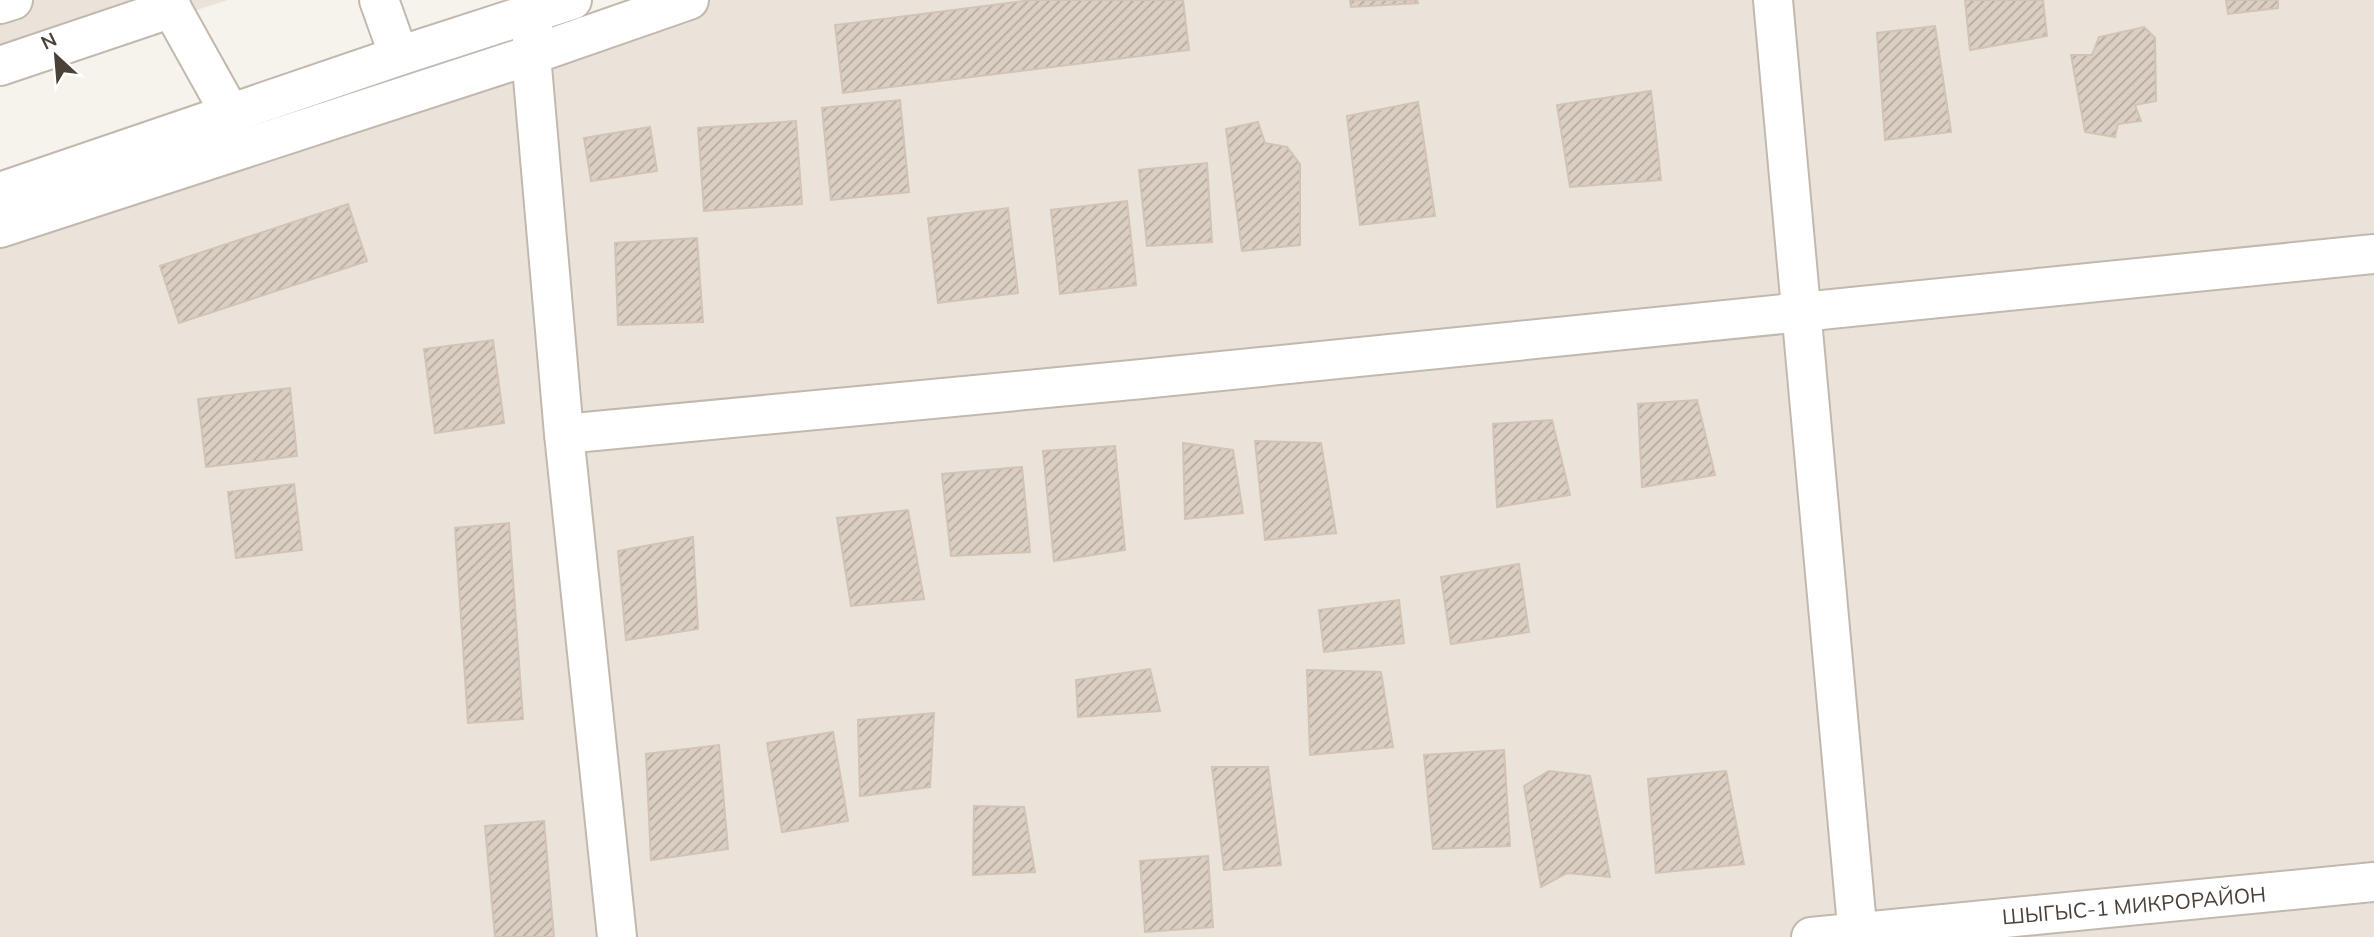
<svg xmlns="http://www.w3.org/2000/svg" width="2374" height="937" viewBox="0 0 2374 937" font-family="Mulish,sans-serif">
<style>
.residential{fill:#eae3da}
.building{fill:url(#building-hatch);stroke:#d3c3b4;stroke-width:2}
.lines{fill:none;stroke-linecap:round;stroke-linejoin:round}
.minor-casing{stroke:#c2b8ae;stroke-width:42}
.minor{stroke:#fff;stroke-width:38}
.labels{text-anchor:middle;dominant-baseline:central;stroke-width:7;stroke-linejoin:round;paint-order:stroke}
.street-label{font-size:21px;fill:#4b4139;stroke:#fff}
</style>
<defs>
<pattern id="building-hatch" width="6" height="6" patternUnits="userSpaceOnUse" patternTransform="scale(1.75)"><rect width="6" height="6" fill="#dbcfc4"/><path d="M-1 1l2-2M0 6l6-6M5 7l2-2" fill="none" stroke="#b4aaa0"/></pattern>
</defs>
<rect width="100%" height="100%" fill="#f6f2ec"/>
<g class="residential">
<path d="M0,0H228L0,73Z"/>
<path d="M711,0H2374V937H0V230Z"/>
</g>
<g class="building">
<path d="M1032,0H1183L1189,50L843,93L835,25Z"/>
<path d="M1350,0H1417L1418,3L1351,7Z"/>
<path d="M1965,0H2043L2047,36L1970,50Z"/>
<path d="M2226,0H2278V8L2228,14Z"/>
<path d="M1935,26L1951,132L1885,140L1877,33Z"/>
<path d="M2144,27L2155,38L2156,101L2135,105L2141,121L2118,124L2115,137L2085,132L2071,55H2092L2099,37Z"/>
<path d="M1651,91L1661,180L1570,187L1557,105Z"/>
<path d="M900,100L909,192L831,200L822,108Z"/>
<path d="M1418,102L1435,216L1360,225L1347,116Z"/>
<path d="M796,121L802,204L704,211L698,128Z"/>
<path d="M1258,122L1265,143L1287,147L1300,164V245L1242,251L1226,129Z"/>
<path d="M650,127L657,171L591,181L584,138Z"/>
<path d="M1207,163L1212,242L1147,246L1139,170Z"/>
<path d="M1127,201L1136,285L1060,294L1051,210Z"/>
<path d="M348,204L367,261L179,323L160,266Z"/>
<path d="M1008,208L1018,293L938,303L928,218Z"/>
<path d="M697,238L703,322L618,325L615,243Z"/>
<path d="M493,340L504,423L435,433L424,349Z"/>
<path d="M290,388L297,456L206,467L198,399Z"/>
<path d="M1697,400L1715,475L1642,487L1638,404Z"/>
<path d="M1552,420L1570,495L1497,507L1493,424Z"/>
<path d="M1255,441L1321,443L1336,533L1265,540Z"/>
<path d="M1183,443L1233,450L1243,513L1185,519Z"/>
<path d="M1115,446L1125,550L1054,561L1043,451Z"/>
<path d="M1022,467L1030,552L951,556L942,474Z"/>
<path d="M294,484L302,550L236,558L228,492Z"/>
<path d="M908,510L924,599L851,606L837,518Z"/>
<path d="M509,523L523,719L468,723L455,528Z"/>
<path d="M693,537L698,629L626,640L618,551Z"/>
<path d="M1519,564L1529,632L1451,644L1441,577Z"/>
<path d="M1399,600L1404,643L1324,652L1319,610Z"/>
<path d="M1150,669L1160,711L1078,717L1076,680Z"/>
<path d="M1307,670L1381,672L1393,747L1310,755Z"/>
<path d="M934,713L930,787L860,796L858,720Z"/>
<path d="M833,732L848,821L782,832L767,743Z"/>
<path d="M719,745L728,849L651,860L646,754Z"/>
<path d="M1504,750L1510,846L1433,849L1424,755Z"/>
<path d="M1212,767H1268L1281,865L1224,870Z"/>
<path d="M1549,771L1590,776L1610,877L1567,873L1541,887L1524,786Z"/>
<path d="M1726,771L1744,864L1656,873L1648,779Z"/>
<path d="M974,806L1024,807L1035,872L973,875Z"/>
<path d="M544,821L554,937H495L485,826Z"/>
<path d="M1208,856L1213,927L1145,932L1140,861Z"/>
</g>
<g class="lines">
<defs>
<g id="minor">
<path d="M167,0L230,113"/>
<path d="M379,0L399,56"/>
<path d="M533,0L534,13L531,55L564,434L617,937"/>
<path d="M1773,0L1858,937"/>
<path d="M0,4L13,0"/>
<path d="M0,66L172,8"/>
<path d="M0,192L399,56L572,0"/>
<path d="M0,228L531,55L689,0"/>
<path d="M564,434L1142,379L2374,254"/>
<path d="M1811,937L2374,882"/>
</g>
</defs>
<use href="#minor" class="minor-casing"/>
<use href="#minor" class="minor"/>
</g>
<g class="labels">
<g class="street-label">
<text transform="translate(2134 905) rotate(-5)">ШЫГЫС-1 МИКРОРАЙОН</text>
</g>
</g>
<g transform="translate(56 56) rotate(334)" stroke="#ffffff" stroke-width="5" paint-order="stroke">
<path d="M0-5L12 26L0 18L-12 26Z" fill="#4b4139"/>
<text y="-10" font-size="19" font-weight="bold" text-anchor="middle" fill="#4b4139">N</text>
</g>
</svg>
